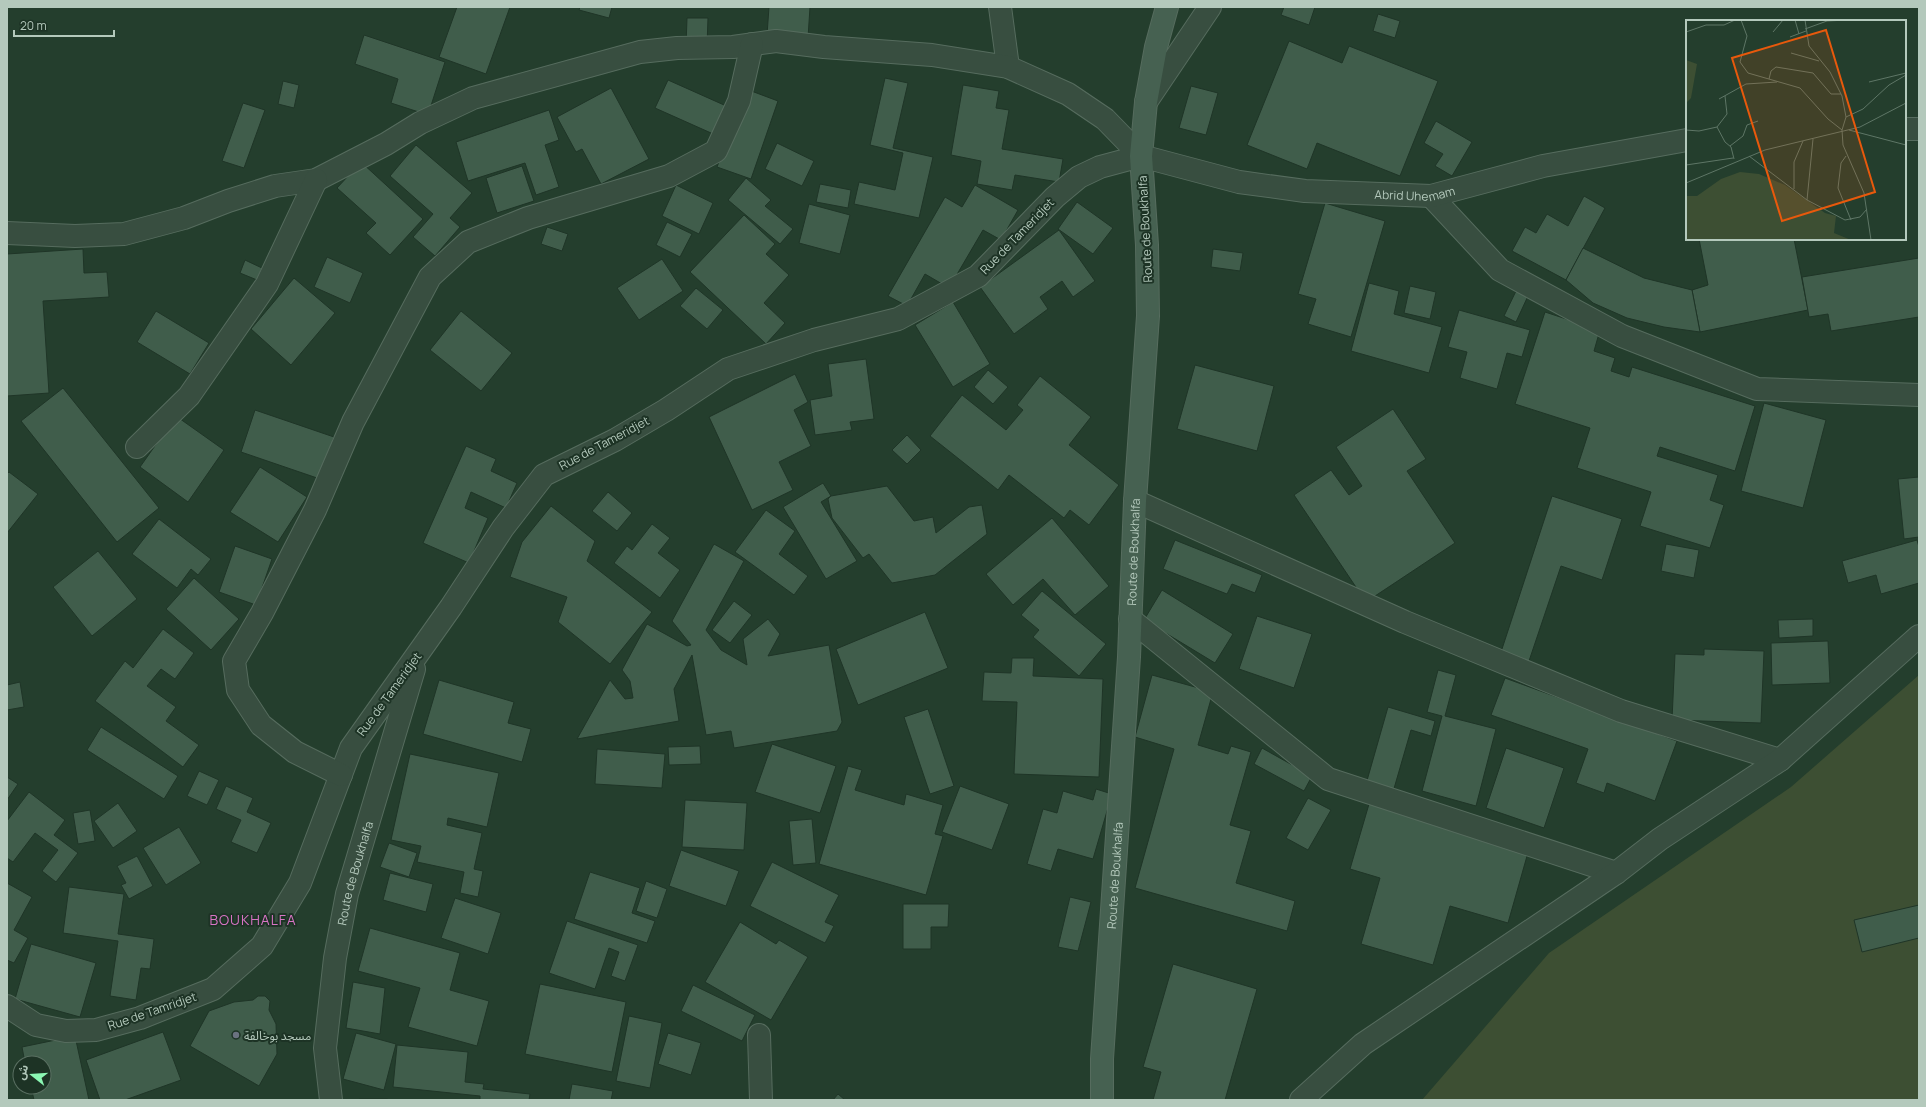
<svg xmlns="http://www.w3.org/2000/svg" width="1926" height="1107" viewBox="0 0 1926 1107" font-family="Manrope,'Noto Sans Arabic',sans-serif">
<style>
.green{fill:#3d4f33}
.building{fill:#405d4b;stroke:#1f3527}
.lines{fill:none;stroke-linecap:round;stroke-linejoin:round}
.minor-casing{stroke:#566c5e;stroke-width:24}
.tertiary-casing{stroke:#566c5e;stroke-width:24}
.secondary-casing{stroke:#566c5e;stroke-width:24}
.minor{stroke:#384e40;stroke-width:22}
.tertiary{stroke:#384e40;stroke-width:22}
.secondary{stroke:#466151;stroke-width:22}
.worship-dot{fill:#6b7280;stroke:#1d3325;stroke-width:1.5}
.labels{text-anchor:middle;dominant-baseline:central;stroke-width:4;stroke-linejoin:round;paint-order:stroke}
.street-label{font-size:12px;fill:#b4c9bc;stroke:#1d3325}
.poi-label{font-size:12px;fill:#b4c9bc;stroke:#1d3325;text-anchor:start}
.quarter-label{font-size:14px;letter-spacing:1px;fill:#d874c5;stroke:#1d3325}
.inset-road{fill:none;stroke:#5e7666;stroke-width:1}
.view{fill:#e8590c;fill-opacity:0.15;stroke:#e8590c;stroke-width:2}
.inset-edge{fill:none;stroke:#b4c9bc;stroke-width:2}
</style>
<rect width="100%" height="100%" fill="#243e2d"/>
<path class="green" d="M1919,675V1100H1422L1549,953L1791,787Z"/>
<g class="building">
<path d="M457,7H510L486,74L439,57Z"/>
<path d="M580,7H612L609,18L579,10Z"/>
<path d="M769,7H810L808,38L767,35Z"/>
<path d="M1284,7H1315L1309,25L1281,15Z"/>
<path d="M1378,14L1400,21L1395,38L1373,31Z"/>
<path d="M687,18H708L707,46H686Z"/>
<path d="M364,35L445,62L428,115L391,103L398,79L355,64Z"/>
<path d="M1289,41L1342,63L1349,46L1438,81L1400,176L1317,143L1307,169L1247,145Z"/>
<path d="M885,78L908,83L893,148L933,157L919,218L854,204L859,182L895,190L903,153L870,145Z"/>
<path d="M668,80L733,109L720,137L655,108Z"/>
<path d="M283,81L299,85L294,108L278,104Z"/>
<path d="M963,85L999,91L996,108L1009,110L1002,149L1063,159L1059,182L1015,175L1012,190L977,184L981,161L951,155Z"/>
<path d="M1191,86L1218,93L1206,135L1179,128Z"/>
<path d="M611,88L649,159L601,184L582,149L576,152L557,117Z"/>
<path d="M746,89L778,101L751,179L717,167Z"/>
<path d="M243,103L265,110L244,168L222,161Z"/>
<path d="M549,110L559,140L545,145L559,187L536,195L525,163L468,181L456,142Z"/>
<path d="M1436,121L1472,142L1452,176L1435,166L1443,154L1424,143Z"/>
<path d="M777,143L814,161L802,186L765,169Z"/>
<path d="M416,145L472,193L450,218L460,227L435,256L413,237L433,214L390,176Z"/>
<path d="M361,162L423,219L390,255L366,233L376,223L337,188Z"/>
<path d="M522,166L534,201L497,213L486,178Z"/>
<path d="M746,178L771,200L765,206L793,229L780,244L728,200Z"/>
<path d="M820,184L851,190L848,208L816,202Z"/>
<path d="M676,185L713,203L699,234L662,216Z"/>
<path d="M975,185L1018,210L1001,240L983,230L949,288L925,274L907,306L888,296L945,197L962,207Z"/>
<path d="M1584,196L1605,208L1566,280L1512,251L1525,227L1536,233L1547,214L1568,226Z"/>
<path d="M1077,202L1113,228L1093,254L1058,229Z"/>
<path d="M1325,203L1385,221L1351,337L1308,324L1316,299L1298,294Z"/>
<path d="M809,204L850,215L840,254L799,243Z"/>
<path d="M744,215L775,244L766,254L789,275L764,303L785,323L766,344L690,272Z"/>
<path d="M667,222L692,234L680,257L656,245Z"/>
<path d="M547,227L568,234L562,251L541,244Z"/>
<path d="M1059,230L1095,281L1073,297L1062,281L1040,297L1048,309L1014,334L980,287Z"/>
<path d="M1699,239H1794L1808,310L1700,332L1692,290L1708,285Z"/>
<path d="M1583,248L1644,278L1692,290L1700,332L1664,327L1627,318L1593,303L1566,280Z"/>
<path d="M83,249L84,273L107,272L109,297L43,301L49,393L7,396V254Z"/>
<path d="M1213,249L1243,253L1240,271L1211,267Z"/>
<path d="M327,257L363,273L350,303L314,287Z"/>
<path d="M1919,258V317L1831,331L1828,314L1809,317L1802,277Z"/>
<path d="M662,259L683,291L639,320L617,288Z"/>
<path d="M245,260L262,268L257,280L240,273Z"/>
<path d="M294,278L335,313L291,365L251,329Z"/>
<path d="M1369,283L1399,291L1394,314L1442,327L1429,373L1351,351Z"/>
<path d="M1410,286L1436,292L1430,319L1404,313Z"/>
<path d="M696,288L723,310L707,329L680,306Z"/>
<path d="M1516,291L1528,296L1516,322L1504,316Z"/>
<path d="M953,302L990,364L953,387L915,325Z"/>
<path d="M1459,310L1530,330L1522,357L1507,353L1497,389L1460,378L1467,352L1448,347Z"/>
<path d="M156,311L209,343L190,374L137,342Z"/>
<path d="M461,311L512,353L481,391L430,350Z"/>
<path d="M1545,312L1600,330L1594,351L1615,358L1611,371L1629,377L1632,367L1755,406L1735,471L1660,447L1657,456L1718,475L1710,500L1724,505L1710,548L1640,526L1651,492L1577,468L1590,428L1515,404Z"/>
<path d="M866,359L874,419L850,422L852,430L815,435L810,400L832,396L828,364Z"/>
<path d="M1195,365L1274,386L1257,451L1177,429Z"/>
<path d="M988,370L1008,387L993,404L974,387Z"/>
<path d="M795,374L808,402L794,410L811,446L779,462L793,490L752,510L709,417Z"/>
<path d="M1040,376L1091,417L1069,445L1119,485L1089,525L1070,510L1064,518L1009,475L998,490L930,436L962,395L1006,430L1023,410L1017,405Z"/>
<path d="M63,388L159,508L117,542L21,421Z"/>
<path d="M1764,403L1826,420L1803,508L1741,491Z"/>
<path d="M1393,409L1426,459L1407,471L1455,543L1366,602L1294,495L1331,470L1349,495L1362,486L1336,447Z"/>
<path d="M255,410L334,437L320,479L241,452Z"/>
<path d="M176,416L224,450L188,502L140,467Z"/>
<path d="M907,435L921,450L907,464L892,450Z"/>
<path d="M466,446L496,459L491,471L517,483L506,508L471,492L465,508L488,518L469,563L423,543Z"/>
<path d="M260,467L307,497L278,542L230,512Z"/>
<path d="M9,472L38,494L7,533V474Z"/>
<path d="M1919,477V537L1904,539L1898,479Z"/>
<path d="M823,483L831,496L821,502L857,561L826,579L783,507Z"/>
<path d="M887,486L914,521L933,517L936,533L969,507L982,505L987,534L935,575L892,583L869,554L863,558L832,518L828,499L831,496Z"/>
<path d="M608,492L632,513L617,531L592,511Z"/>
<path d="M1552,496L1622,519L1602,580L1561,566L1529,661L1501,652Z"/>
<path d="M551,506L595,541L587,561L652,612L610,664L558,622L567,597L510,577L522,542Z"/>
<path d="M766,510L795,531L779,554L808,576L794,595L735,552Z"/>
<path d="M1052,518L1109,586L1075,615L1043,579L1013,605L986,574Z"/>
<path d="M159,519L211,559L198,575L191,569L177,588L132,554Z"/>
<path d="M652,524L670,538L658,553L680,570L660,598L614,563L627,546L632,550Z"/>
<path d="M1175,540L1262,575L1255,593L1232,584L1227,594L1163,569Z"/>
<path d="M1917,540L1919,547V583L1881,594L1876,575L1848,583L1842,561Z"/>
<path d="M714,544L744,561L706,630L721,650L747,665L743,639L768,619L780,634L768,656L829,645L842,722L837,731L734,748L731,731L706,735L692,655L674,689L679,721L577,739L610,680L625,699L633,698L630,681L622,670L647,624L687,646L691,645L672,621Z"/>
<path d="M1666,544L1699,550L1694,578L1661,571Z"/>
<path d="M235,546L272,559L256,605L219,592Z"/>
<path d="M98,551L137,599L92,636L53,587Z"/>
<path d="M194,578L239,619L211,650L166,609Z"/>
<path d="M1162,590L1233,634L1215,663L1144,620Z"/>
<path d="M1042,591L1106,644L1079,676L1033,637L1039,630L1021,615Z"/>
<path d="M734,601L752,615L730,643L712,630Z"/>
<path d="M925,612L948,668L858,705L836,649Z"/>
<path d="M1257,616L1312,634L1294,688L1239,669Z"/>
<path d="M1813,619V636L1779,638L1778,620Z"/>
<path d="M163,629L194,653L175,679L161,669L147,686L176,707L166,721L199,745L183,767L95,701L125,661L133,668Z"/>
<path d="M1828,641L1830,683L1772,685L1771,643Z"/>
<path d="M1704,649L1764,651L1761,723L1672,720L1675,654L1704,655Z"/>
<path d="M1012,658H1034L1033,676L1103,679L1099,777L1014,774L1017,702L982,701L984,672L1011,673Z"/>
<path d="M1438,670L1456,675L1445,716L1496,729L1476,806L1422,791L1442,716L1427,712Z"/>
<path d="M1152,675L1213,692L1198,745L1228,754L1231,746L1251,752L1230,825L1251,831L1236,883L1295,901L1287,931L1135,888L1174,749L1135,737Z"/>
<path d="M1505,678L1677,741L1655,801L1607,783L1604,793L1576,783L1588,749L1491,715Z"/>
<path d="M439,680L514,702L508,723L531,729L522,762L423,734Z"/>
<path d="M20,682L24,707L7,710V685Z"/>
<path d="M1388,707L1435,721L1431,736L1411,730L1393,792L1366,784Z"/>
<path d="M928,709L954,786L930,794L904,717Z"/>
<path d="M101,727L178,776L164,799L87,750Z"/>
<path d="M772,744L836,766L820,813L755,792Z"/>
<path d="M700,746L701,764L669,765L668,747Z"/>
<path d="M1262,748L1312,776L1304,791L1254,764Z"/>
<path d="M1506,748L1564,768L1544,828L1486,808Z"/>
<path d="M597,749L665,754L662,788L595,784Z"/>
<path d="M410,754L499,773L487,827L448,818L447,825L482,833L474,869L483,871L478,897L460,893L464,872L417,862L421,846L391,840Z"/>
<path d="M848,766L862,770L855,790L904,805L906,794L943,805L935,834L943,836L926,895L819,864Z"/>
<path d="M199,771L219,780L207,805L187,796Z"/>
<path d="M7,777L18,784L7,800Z"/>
<path d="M226,786L253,798L247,812L271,823L257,853L231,842L241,820L216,809Z"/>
<path d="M960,786L1009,804L992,850L942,832Z"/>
<path d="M1096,789L1112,794L1093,859L1058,849L1051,871L1027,864L1043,809L1057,813L1063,791L1093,800Z"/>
<path d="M29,792L65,820L54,835L78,853L56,882L42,871L58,850L35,833L13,862L7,858V821Z"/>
<path d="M1308,798L1331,810L1308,850L1286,838Z"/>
<path d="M685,800L747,803L744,850L682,847Z"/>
<path d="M118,803L137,831L113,848L94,821Z"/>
<path d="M1369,804L1529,849L1508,923L1450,906L1433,965L1361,944L1380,878L1350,869Z"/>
<path d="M90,810L95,841L78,844L73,813Z"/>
<path d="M812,819L816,863L793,865L789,821Z"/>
<path d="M179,827L201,863L166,885L143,848Z"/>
<path d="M389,843L417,853L409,877L380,867Z"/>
<path d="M681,850L739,871L726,906L669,886Z"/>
<path d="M137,856L153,886L129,899L121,885L126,883L117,866Z"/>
<path d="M772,862L839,895L825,922L834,926L825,943L750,906Z"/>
<path d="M590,872L640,888L632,913L655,921L647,943L574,919Z"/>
<path d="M390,873L433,884L426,912L383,900Z"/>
<path d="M646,881L667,889L657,918L636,911Z"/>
<path d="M7,883L32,897L14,930L28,938L14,963L7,960Z"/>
<path d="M69,887L124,894L118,934L154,939L150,969L141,968L136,1000L110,996L118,941L63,933Z"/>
<path d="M1070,897L1091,902L1078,951L1058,947Z"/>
<path d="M455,898L501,913L488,954L441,938Z"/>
<path d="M903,904H949L948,927H931V949H903Z"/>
<path d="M1919,905V938L1862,952L1854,920Z"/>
<path d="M567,921L638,945L625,981L611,976L619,952L609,948L595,989L549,973Z"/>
<path d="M740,922L776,944L779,940L808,957L771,1020L705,982Z"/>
<path d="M370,928L460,953L450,990L489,1001L477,1046L408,1027L420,988L358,971Z"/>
<path d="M31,944L96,963L80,1017L15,999Z"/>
<path d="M1173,964L1257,989L1225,1100H1153L1161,1072L1143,1067Z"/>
<path d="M353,982L385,988L380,1034L346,1028Z"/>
<path d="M540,984L626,1002L612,1072L525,1054Z"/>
<path d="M693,985L755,1015L742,1041L681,1011Z"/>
<path d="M258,996H265L270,1001L269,1010L276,1024L277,1054L259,1086L190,1046L209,1011L234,1002L253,1000Z"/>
<path d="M629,1016L662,1023L650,1088L616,1081Z"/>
<path d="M163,1032L181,1080L125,1100H100L86,1060Z"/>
<path d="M356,1033L396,1044L384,1090L343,1079Z"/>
<path d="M668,1033L701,1043L691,1075L658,1064Z"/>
<path d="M75,1036L89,1100H34L31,1087H44V1063H25L22,1047Z"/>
<path d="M397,1045L468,1052L465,1082L484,1084L483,1089L530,1094L529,1100H480V1096L393,1087Z"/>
<path d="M572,1084L613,1091L611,1100H569Z"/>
<path d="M838,1094L845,1100H833Z"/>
<rect x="360" y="1099" width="27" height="1"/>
</g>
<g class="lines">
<defs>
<g id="minor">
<path d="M1000,7L1008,67"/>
<path d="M1146,102L1210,7"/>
<path d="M1431,196L1500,270L1622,336L1757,389L1919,395"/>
<path d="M7,233L75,236L124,234L184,218L228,201L275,186L316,180L386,144L420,123L473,98L640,52L677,48L733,47L776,41L824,47L932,55L1008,67L1068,94L1105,119L1141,156L1100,167L1079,177L1055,197L978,276L898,319L814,340L728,369L666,410L615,440L544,475L503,528L451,607L351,748L300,883L262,946L213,989L140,1018L96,1030L66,1031L36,1025L7,1006"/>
<path d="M137,447L189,396L267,284L316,180"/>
<path d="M1135,501L1405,622L1621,711L1780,760"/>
<path d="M1130,619L1328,779L1616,873"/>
<path d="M341,775L295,752L261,725L238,690L234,661L262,613L315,510L353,422L430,277L468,242L528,218L669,176L716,151L739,101L752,44"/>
<path d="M759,1035L761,1100"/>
<path id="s1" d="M331,1100L325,1048L335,958L347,894L414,669"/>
<path d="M1301,1100L1363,1044L1616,873L1660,839L1780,760L1919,636"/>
</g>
<g id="tertiary">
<path d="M1905,129H1919"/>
<path id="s2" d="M1141,156L1239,182L1305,191L1431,196L1543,166L1687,140"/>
</g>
<g id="secondary">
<path id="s3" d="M1102,1100V1059L1129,657L1135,501L1148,316L1147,245L1141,156L1146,102L1156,47L1167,7"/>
</g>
</defs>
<use href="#minor" class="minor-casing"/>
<use href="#tertiary" class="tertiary-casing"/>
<use href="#secondary" class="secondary-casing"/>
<use href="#minor" class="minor"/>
<use href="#tertiary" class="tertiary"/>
<use href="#secondary" class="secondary"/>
</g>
<circle class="worship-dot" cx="236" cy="1035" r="4"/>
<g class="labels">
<g class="street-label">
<text stroke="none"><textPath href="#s2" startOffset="278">Abrid Uhemam</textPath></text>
<text transform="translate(1145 229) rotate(-93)">Route de Boukhalfa</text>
<text transform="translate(1017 236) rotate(-46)">Rue de Tameridjet</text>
<text transform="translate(604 443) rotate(-28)">Rue de Tameridjet</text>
<text stroke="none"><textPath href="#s3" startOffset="549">Route de Boukhalfa</textPath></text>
<text transform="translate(389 694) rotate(-54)">Rue de Tameridjet</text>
<text stroke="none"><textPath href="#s1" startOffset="230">Route de Boukhalfa</textPath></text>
<text stroke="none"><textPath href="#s3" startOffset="225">Route de Boukhalfa</textPath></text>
<text transform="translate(152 1011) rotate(-19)">Rue de Tamridjet</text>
</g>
<g class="poi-label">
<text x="244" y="1035">مسجد بوخالفة</text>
</g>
<g class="quarter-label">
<text x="253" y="919">BOUKHALFA</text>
</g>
</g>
<g transform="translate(1686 20)">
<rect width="220" height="220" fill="#243e2d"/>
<path d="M0,40L11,44L5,78L0,83ZM54,152L73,154L99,165L139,193L150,196L148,213L165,220H0V176H11L35,159Z" fill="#3d4f33"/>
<path class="inset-road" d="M55,0L61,16L54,42L62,53L114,68L142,99L156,110M109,0L113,14M119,0L123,26L144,52L156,76L160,97L156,110L157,125L178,173L185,220M119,9L141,1L161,0M0,12L20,5H38L49,0M87,12L97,0M104,17L120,11M105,33L133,41M83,59L85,51L90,47L127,53L145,74H155M183,62L220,53M33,79L60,64L91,62M160,97L177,89L203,65L220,55M31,107L39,122L45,127L48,139M0,110L13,111L31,107L41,94L39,76M163,110L220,125M44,126L57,116L61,105L72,101M63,136L121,180L159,200L174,197L181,189M160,136L155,143L152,168L165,200M0,145L47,138M0,163L79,130L174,107L220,83M108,169V142L117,121M121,180L127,119"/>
<path class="view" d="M140,10L189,172L96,201L46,38Z"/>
<rect width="220" height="220" class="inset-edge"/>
</g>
<rect width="1926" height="1107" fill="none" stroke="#b4c9bc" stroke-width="16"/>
<g transform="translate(32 1075) rotate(287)"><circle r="19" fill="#1d3325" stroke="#596f61"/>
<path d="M0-3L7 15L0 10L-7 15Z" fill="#8bf7b3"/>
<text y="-6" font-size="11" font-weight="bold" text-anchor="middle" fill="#b4c9bc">ش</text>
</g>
<path d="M14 30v6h100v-6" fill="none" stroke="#b4c9bc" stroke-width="2"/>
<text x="20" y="30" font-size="12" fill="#b4c9bc" stroke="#1d3325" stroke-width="3" paint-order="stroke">20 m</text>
</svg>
